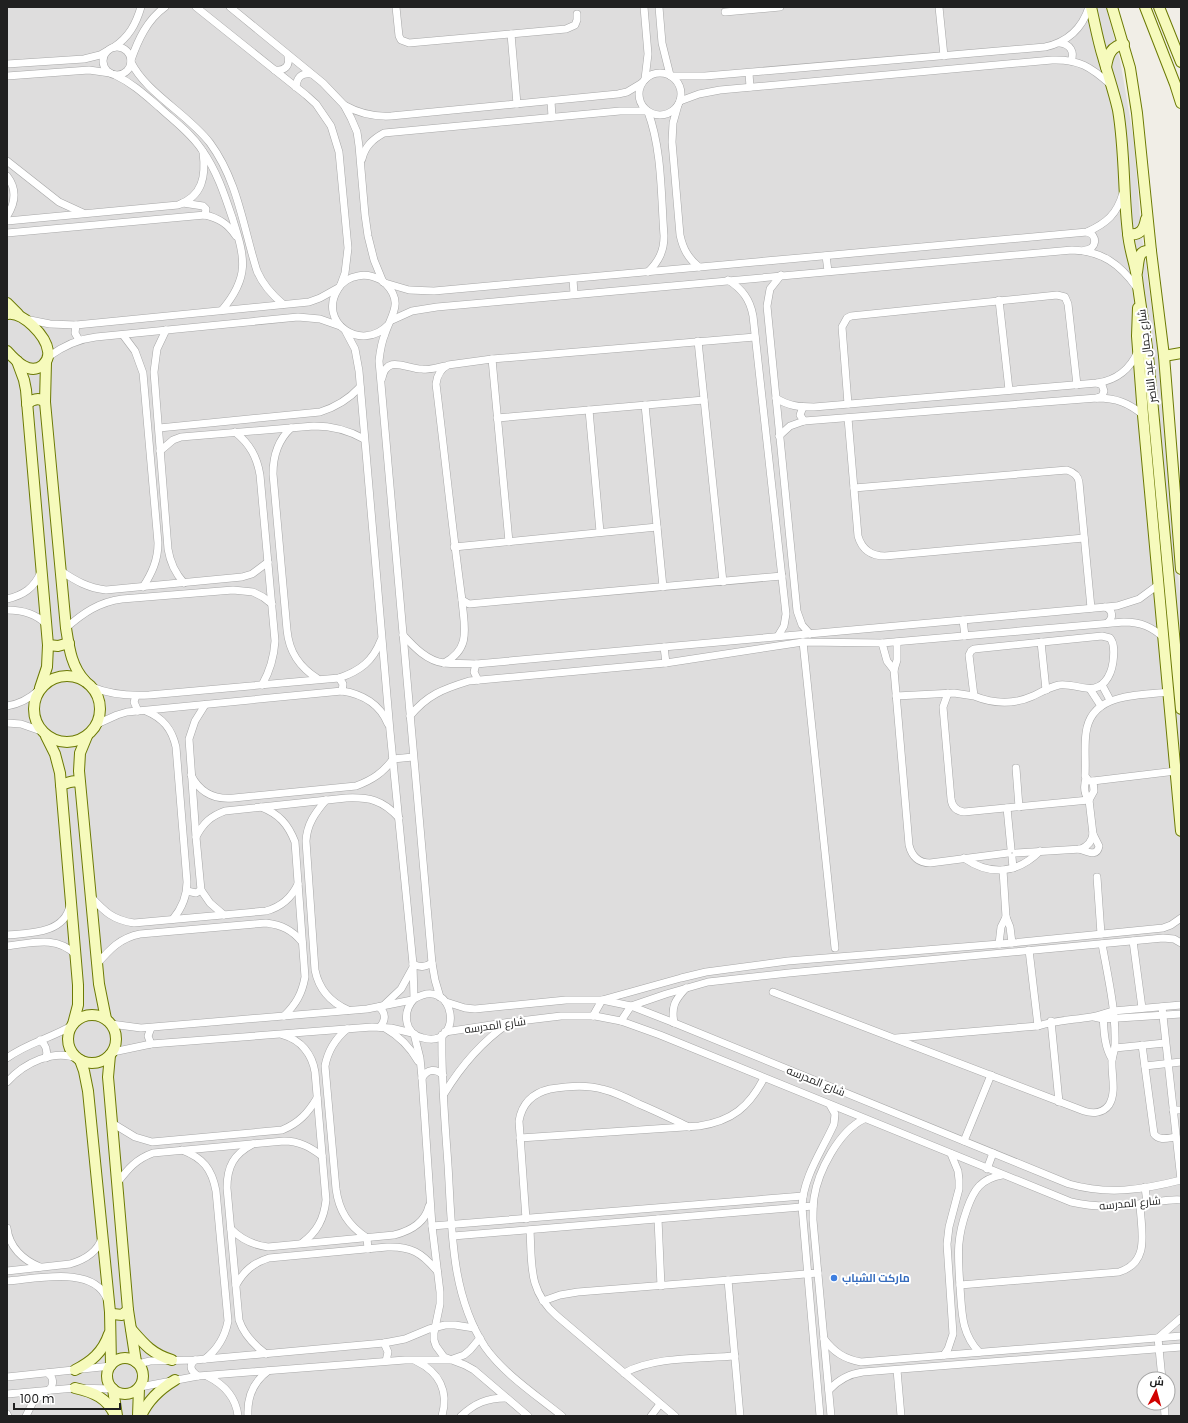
<svg xmlns="http://www.w3.org/2000/svg" width="1188" height="1423" viewBox="0 0 1188 1423" font-family="Poppins,Cairo,sans-serif">
<style>
.residential{fill:#dedddd;fill-rule:evenodd}
.lines{fill:none;stroke-linecap:round;stroke-linejoin:round}
.street-casing{stroke:#a7a7a7;stroke-width:8}
.secondary-casing{stroke:#6c7a04;stroke-width:12}
.street{stroke:#fff;stroke-width:7}
.secondary{stroke:#f6fabc;stroke-width:10}
.shop-dot{fill:#3f7fe0;stroke:#fff;stroke-width:1.5}
.labels{text-anchor:middle;dominant-baseline:central;stroke-width:4;stroke-linejoin:round;paint-order:stroke}
.street-label{font-size:11px;fill:#202020;stroke:#fff}
.shop-label{font-size:11px;font-weight:bold;fill:#366cbe;stroke:#fff;text-anchor:start}
</style>
<rect width="100%" height="100%" fill="#f1eee7"/>
<path class="residential" d="M7,7H1106L1120,60L1134,141L1141,230L1158,353L1181,606V1416H7ZM1144,1379H1168V1403H1144Z"/>
<g class="lines">
<defs>
<g id="street">
<path d="M196,7L306,95L316,104L331,126L339,152L348,248L345,273L341,284"/>
<path d="M230,7L323,83L344,105L351,118L357,132L359,146L365,215L368,236L374,260L383,282"/>
<path d="M396,7L399,36L401,40L409,43L566,29L575,25L577,20V14"/>
<path d="M644,7L648,54L645,79"/>
<path d="M659,7L662,43L670,75"/>
<path d="M939,7L944,56"/>
<path d="M725,12L780,7"/>
<path d="M511,34L517,104"/>
<path d="M1060,43C1070,44 1075,52 1071,61"/>
<path d="M114,47C129,37 136,24 141,7"/>
<circle cx="117" cy="61" r="14"/>
<path d="M131,60C138,40 147,20 165,7"/>
<path d="M131,62C146,93 188,114 210,143C238,181 243,227 257,271C263,285 271,294 283,304"/>
<path d="M7,64L84,59L100,55L107,51"/>
<path d="M275,70C285,71 290,66 288,56"/>
<circle cx="660" cy="94" r="21"/>
<path d="M749,73L750,87"/>
<path d="M115,75C132,83 145,95 159,107C174,121 191,133 202,150C217,171 225,196 233,220C245,258 250,277 222,310"/>
<path d="M7,76L89,70L110,73"/>
<path d="M671,76H705L1045,47C1068,42 1082,29 1089,7"/>
<path d="M296,87C297,77 301,73 311,74"/>
<path d="M551,101L552,117"/>
<path d="M680,101L699,94L720,90L1052,60C1079,59 1091,67 1111,85"/>
<path d="M344,105C360,114 374,117 391,116L618,94L627,92L642,83"/>
<path d="M678,105L673,123L672,142L680,235C683,249 688,258 699,267"/>
<path d="M648,112C662,149 661,196 664,236C664,251 659,261 648,272"/>
<path d="M362,159C365,146 373,139 384,133L620,111H647"/>
<path d="M7,161L59,202L83,213"/>
<path d="M7,176C17,189 16,202 7,216"/>
<path d="M183,203L203,206L206,209L205,215"/>
<path d="M7,221L178,205C203,196 206,176 203,152"/>
<path d="M7,233L205,215C219,218 228,224 236,236"/>
<path d="M1085,250C1097,249 1098,235 1087,232"/>
<path d="M826,256L828,271"/>
<path d="M781,275L770,289L767,306L797,611L802,625L810,634"/>
<path d="M573,279L574,294"/>
<path d="M728,280C742,289 750,299 753,316L786,614L784,626L778,636"/>
<path d="M385,283L409,290L434,291L1087,232C1107,223 1117,214 1123,193"/>
<path d="M999,300L1009,390"/>
<path d="M25,319L50,324L76,325L309,302L320,298L338,288"/>
<path d="M392,320L412,311L437,307L1072,250C1102,251 1120,264 1137,288"/>
<path d="M76,325L75,333L79,340"/>
<path d="M388,325C361,353 317,322 338,289C342,282 350,277 358,276C367,274 379,277 386,284C404,303 391,315 385,334C381,343 380,352 379,361L432,963L435,980L440,997"/>
<path d="M166,330L157,349L154,372L168,549C170,562 175,573 184,583"/>
<path d="M346,332L355,349L359,371L390,731L413,964L414,999C402,1012 404,1034 423,1038C465,1049 456,974 414,999"/>
<path d="M123,335L135,351L143,373L158,543C158,560 152,573 143,587"/>
<path d="M755,337L492,359L448,365C440,369 437,376 436,384C445,456 452,528 462,600L469,604L782,576"/>
<path d="M698,341L723,582"/>
<path d="M48,357C63,346 78,339 96,337L298,317L320,319L340,326"/>
<path d="M492,359L509,542"/>
<path d="M382,378C387,354 406,369 422,369C430,370 437,368 444,366"/>
<path d="M1097,383L1102,385L1104,391L1102,396L1097,398"/>
<path d="M776,398C788,406 799,407 814,407L1097,383C1117,380 1130,370 1138,351"/>
<path d="M848,404L842,327L847,318L851,316L1057,295L1065,297L1068,304L1077,385"/>
<path d="M645,405L663,587"/>
<path d="M803,407L800,415L804,421"/>
<path d="M589,410L600,532"/>
<path d="M497,418L704,400"/>
<path d="M848,418L858,536C862,550 871,556 885,556L1084,538"/>
<path d="M159,428L320,412C336,407 349,399 360,387"/>
<path d="M291,428C278,440 273,456 273,474L287,630C289,652 299,667 318,679"/>
<path d="M235,432C250,444 257,457 260,475L275,641C274,658 270,671 262,685"/>
<path d="M779,436L790,426L804,421L1097,398C1116,398 1129,403 1143,415"/>
<path d="M160,451L173,440L181,437L314,426C333,426 348,430 364,439"/>
<path d="M854,488L1067,470C1073,472 1078,475 1079,482L1091,608"/>
<path d="M454,547L657,527"/>
<path d="M61,571C76,581 88,588 106,590L242,577L252,574L268,562"/>
<path d="M7,599C24,595 34,588 41,572"/>
<path d="M1105,607C1113,610 1114,618 1107,623"/>
<path d="M7,610C22,610 35,613 46,624"/>
<path d="M963,620L965,636"/>
<path d="M66,628C83,613 99,602 122,599L233,590L253,592L263,597L272,604"/>
<path d="M403,635C414,647 427,661 444,663C454,664 466,663 476,664L1117,606L1139,599L1158,585"/>
<path d="M803,642L835,948"/>
<path d="M897,642V660L894,670L909,845C912,857 919,863 930,863L1008,853"/>
<path d="M1041,642L1046,690"/>
<path d="M882,643L887,661L894,670"/>
<path d="M664,647L666,663"/>
<path d="M444,663C472,648 464,627 462,600"/>
<path d="M476,664L474,672L478,680"/>
<path d="M339,678L343,684L342,691"/>
<path d="M1102,685L1110,700"/>
<path d="M92,687C111,695 129,696 149,695L339,678C360,671 373,661 381,640"/>
<path d="M1090,689L1101,706"/>
<path d="M1169,692C1138,696 1091,692 1086,733C1084,747 1086,762 1085,776L1089,781H1093L1176,771"/>
<path d="M948,693L943,707L951,799C952,807 956,811 964,812L1089,800L1094,791L1093,781"/>
<path d="M136,696L134,702L138,711"/>
<path d="M896,696L954,693L974,696L969,655L971,651L974,649L1102,636L1110,638C1115,644 1114,654 1113,662C1111,676 1103,691 1086,688C1077,687 1069,684 1059,685C1050,687 1041,692 1033,696C1013,705 994,704 974,696"/>
<path d="M205,705L195,721L189,739L196,837L201,890L210,903L224,915"/>
<path d="M7,706C20,704 29,699 39,690"/>
<path d="M146,711C163,718 172,729 176,747L187,882C187,897 182,908 173,919"/>
<path d="M410,716C427,695 443,689 469,681L666,663L803,642L882,643L1124,622C1141,622 1152,627 1164,638"/>
<path d="M7,723L21,724L41,731"/>
<path d="M97,724L117,715L127,712L342,691C362,694 380,704 388,724"/>
<path d="M1016,768L1019,807"/>
<path d="M191,775C200,793 214,800 234,798L356,786C372,780 383,773 393,759L413,757"/>
<path d="M326,800C315,813 307,824 306,841L315,970C319,990 330,1002 348,1010"/>
<path d="M261,807C279,814 288,824 295,842L305,977C302,994 296,1004 284,1016"/>
<path d="M1007,808L1011,849"/>
<path d="M196,837C203,823 211,816 225,811L346,798C369,797 383,800 399,818"/>
<path d="M1079,849C1087,851 1097,858 1099,846L1093,834"/>
<path d="M1016,853L1081,849C1088,846 1092,842 1093,834L1089,800C1084,794 1084,785 1086,778"/>
<path d="M1012,857L1013,868"/>
<path d="M964,858C990,876 1017,874 1040,851"/>
<path d="M1003,870L1006,917L1010,927L1012,943"/>
<path d="M1097,877L1101,934"/>
<path d="M187,891L196,893L201,890"/>
<path d="M91,897C105,912 113,920 134,923L266,911C281,907 291,899 298,884"/>
<path d="M7,935C29,933 65,934 70,905"/>
<path d="M1133,941L1142,1008"/>
<path d="M999,944L1001,927L1006,917"/>
<path d="M7,946C32,943 57,935 76,955"/>
<path d="M1029,950L1038,1026"/>
<path d="M97,964C110,949 120,938 140,934L266,923C282,925 292,930 302,942"/>
<path d="M413,964C420,968 425,967 432,963"/>
<path d="M773,992L1084,1111C1093,1114 1103,1113 1109,1105C1117,1092 1111,1074 1112,1060C1113,1054 1115,1050 1115,1044C1116,1011 1108,977 1102,944"/>
<path d="M446,1002L465,1008L475,1009L566,1000H602L631,1006L672,1022L1069,1184C1108,1195 1142,1190 1181,1180"/>
<path d="M383,1006L401,989L412,969"/>
<path d="M379,1007C386,1013 386,1020 380,1027"/>
<path d="M1162,1007L1181,1180"/>
<path d="M1103,1015C1104,1030 1104,1046 1112,1059"/>
<path d="M593,1016L602,1000L681,978L706,972L788,961L1012,943L1163,928L1171,925L1181,918"/>
<path d="M1094,1017L1103,1019L1181,1014"/>
<path d="M621,1021L631,1006L666,994L708,982L789,973L1163,938L1174,939L1181,943"/>
<path d="M1051,1021L1059,1102"/>
<path d="M674,1023C671,1006 675,1000 686,988"/>
<path d="M111,1024L141,1028L367,1009L412,1000"/>
<path d="M151,1028L148,1036L151,1044"/>
<path d="M385,1028C399,1036 410,1047 418,1061"/>
<path d="M347,1029C335,1039 328,1050 325,1066L336,1189C339,1211 348,1225 367,1238L368,1249"/>
<path d="M445,1032L511,1022L561,1016H595L621,1021L660,1035L1071,1202C1096,1208 1121,1207 1146,1203C1158,1202 1169,1199 1181,1200"/>
<path d="M414,1034L420,1058L422,1078L432,1226L440,1292V1304L434,1333V1340L436,1346L444,1357L465,1365L474,1370L528,1416"/>
<path d="M283,1035C301,1040 312,1054 315,1072L326,1200C324,1219 317,1232 302,1243"/>
<path d="M442,1035C441,1078 445,1122 448,1165C452,1227 450,1293 485,1347C504,1374 536,1395 562,1416"/>
<path d="M896,1038L1038,1026C1056,1020 1073,1020 1091,1017C1098,1016 1106,1013 1113,1011L1181,1005"/>
<path d="M40,1040C46,1045 48,1050 46,1058"/>
<path d="M1142,1045L1154,1134C1159,1141 1168,1138 1176,1137"/>
<path d="M1115,1048L1165,1043"/>
<path d="M113,1052L151,1044L372,1027L391,1028L412,1033"/>
<path d="M7,1058C27,1043 52,1038 73,1025"/>
<path d="M1145,1066L1181,1062"/>
<path d="M422,1078C427,1069 436,1068 443,1075"/>
<path d="M7,1082C24,1063 54,1048 79,1059"/>
<path d="M444,1094C461,1066 481,1042 509,1023"/>
<path d="M1173,1110H1181"/>
<path d="M112,1123L135,1137L152,1142L282,1130C299,1123 308,1113 317,1098"/>
<path d="M520,1138L699,1126C732,1121 749,1107 764,1078"/>
<path d="M964,1141L991,1075"/>
<path d="M253,1144C234,1154 227,1166 227,1188L239,1320C244,1335 254,1345 266,1354"/>
<path d="M182,1150C203,1158 212,1169 216,1191L228,1321C225,1337 218,1349 205,1359"/>
<path d="M987,1169L993,1153"/>
<path d="M117,1183C128,1169 136,1159 153,1153L284,1141C299,1141 310,1147 322,1156"/>
<path d="M1145,1187L1147,1203"/>
<path d="M526,1219L519,1121C522,1103 533,1093 550,1089C567,1086 585,1084 602,1089C615,1092 627,1098 639,1104C656,1111 672,1119 689,1127"/>
<path d="M658,1219L661,1286"/>
<path d="M432,1226L803,1196"/>
<path d="M7,1228C9,1247 23,1260 40,1267"/>
<path d="M231,1229C242,1240 253,1245 268,1247L394,1235C410,1231 425,1223 429,1206"/>
<path d="M530,1230C532,1265 528,1291 557,1316L675,1416"/>
<path d="M453,1236L813,1206"/>
<path d="M7,1271L70,1264C84,1260 97,1253 102,1238"/>
<path d="M728,1280L740,1416"/>
<path d="M7,1281C36,1279 94,1265 107,1299"/>
<path d="M236,1285C244,1271 253,1263 269,1258L387,1247C411,1246 422,1253 437,1271"/>
<path d="M960,1285L1119,1272C1151,1262 1141,1231 1140,1204"/>
<path d="M543,1301L560,1295L578,1292L818,1273"/>
<path d="M824,1339C834,1352 844,1359 861,1362L1181,1336"/>
<path d="M384,1343L388,1352L386,1361"/>
<path d="M979,1352C961,1333 962,1312 960,1287C958,1255 956,1240 967,1209C974,1189 981,1179 1002,1175"/>
<path d="M944,1355L948,1349L953,1334L947,1244L949,1227L959,1189V1180L958,1171L951,1154"/>
<path d="M195,1360C188,1366 191,1371 198,1376"/>
<path d="M416,1361C439,1372 449,1391 442,1416"/>
<path d="M138,1364L150,1361L195,1360L384,1343L405,1339L429,1329L445,1325H455L474,1328"/>
<path d="M897,1370L901,1416"/>
<path d="M48,1373C54,1378 54,1385 49,1390"/>
<path d="M624,1373C656,1356 700,1359 735,1356"/>
<path d="M207,1376C223,1384 236,1397 238,1416"/>
<path d="M7,1377L111,1366"/>
<path d="M1162,1379L1158,1338L1181,1318"/>
<path d="M140,1387L198,1376L405,1360H450L464,1355L470,1350L480,1338"/>
<path d="M829,1390C838,1380 848,1374 863,1372L1181,1347"/>
<path d="M7,1394L75,1388L112,1389"/>
<path d="M1164,1403L1165,1416"/>
<path d="M7,1414L8,1416"/>
<path d="M26,1416L33,1402L45,1392"/>
<path d="M248,1416C247,1398 253,1382 268,1371"/>
<path d="M461,1416C475,1403 487,1398 506,1398"/>
<path d="M651,1416L660,1404"/>
<path d="M820,1416L802,1207C803,1177 822,1151 834,1124L835,1114L830,1105"/>
<path d="M831,1416L813,1220C813,1213 813,1205 814,1198C818,1171 839,1131 864,1119"/>
</g>
<g id="secondary">
<path d="M1091,7C1095,24 1098,41 1103,57C1108,75 1114,92 1118,110C1125,151 1123,192 1128,233C1129,249 1135,263 1137,278C1140,304 1145,330 1148,356L1181,709"/>
<path d="M1112,7L1130,68L1137,113L1151,251L1164,356L1181,569"/>
<path d="M1145,7L1175,84L1181,103"/>
<path d="M1159,7L1181,62"/>
<path d="M1106,67C1108,55 1111,46 1124,44"/>
<path d="M1128,234C1140,236 1144,230 1146,219"/>
<path d="M1137,272C1139,262 1137,249 1151,251"/>
<path d="M7,303L18,314"/>
<path d="M1138,308L1137,336L1143,415L1181,831"/>
<path d="M7,314C23,311 46,336 48,351C49,356 47,361 43,365C30,376 16,361 7,351"/>
<path d="M1164,356L1181,353"/>
<path d="M17,361L24,380L26,390L48,645L47,667L40,688"/>
<path d="M46,362L45,402L66,628C69,647 71,666 85,681"/>
<path d="M27,404C33,399 39,397 45,402"/>
<path d="M48,645L58,646L69,643"/>
<circle cx="67" cy="709" r="33"/>
<path d="M46,736L55,754L60,773L78,985V1005L73,1024"/>
<path d="M87,736L80,753L79,771L99,984L106,1019"/>
<path d="M61,785C67,783 74,779 80,783"/>
<circle cx="92" cy="1039" r="24"/>
<path d="M110,1055L108,1077L109,1088L128,1310L136,1362"/>
<path d="M80,1060L84,1071L88,1091L110,1312L111,1365"/>
<path d="M110,1312L113,1314L122,1315L128,1310"/>
<path d="M131,1329C144,1344 152,1354 172,1360"/>
<circle cx="125" cy="1376" r="18"/>
<path d="M75,1370C91,1362 103,1352 109,1334"/>
<path d="M75,1388C93,1392 108,1398 115,1416"/>
<path d="M113,1389L117,1416"/>
<path d="M138,1416L139,1388"/>
<path d="M141,1416C148,1400 160,1389 175,1380"/>
</g>
</defs>
<use href="#street" class="street-casing"/>
<use href="#secondary" class="secondary-casing"/>
<use href="#street" class="street"/>
<use href="#secondary" class="secondary"/>
</g>
<circle class="shop-dot" cx="834" cy="1278" r="4"/>
<g class="labels">
<g class="street-label">
<text transform="translate(1147 356) rotate(-97)">شارع جمال عبد الناصر</text>
<text transform="translate(495 1025) rotate(-8)">شارع المدرسه</text>
<text transform="translate(816 1081) rotate(22)">شارع المدرسه</text>
<text transform="translate(1130 1203) rotate(-5)">شارع المدرسه</text>
</g>
<g class="shop-label">
<text x="842" y="1278">ماركت الشباب</text>
</g>
</g>
<rect width="1188" height="1423" fill="none" stroke="#202020" stroke-width="16"/>
<g transform="translate(1156 1391) rotate(6)"><circle r="19" fill="#ffffff" stroke="#a6a6a6"/>
<path d="M0-3L7 15L0 10L-7 15Z" fill="#d10200"/>
<text y="-6" font-size="11" font-weight="bold" text-anchor="middle" fill="#202020">ش</text>
</g>
<path d="M14 1403v6h106v-6" fill="none" stroke="#202020" stroke-width="2"/>
<text x="20" y="1403" font-size="12" fill="#202020" stroke="#ffffff" stroke-width="3" paint-order="stroke">100 m</text>
</svg>
